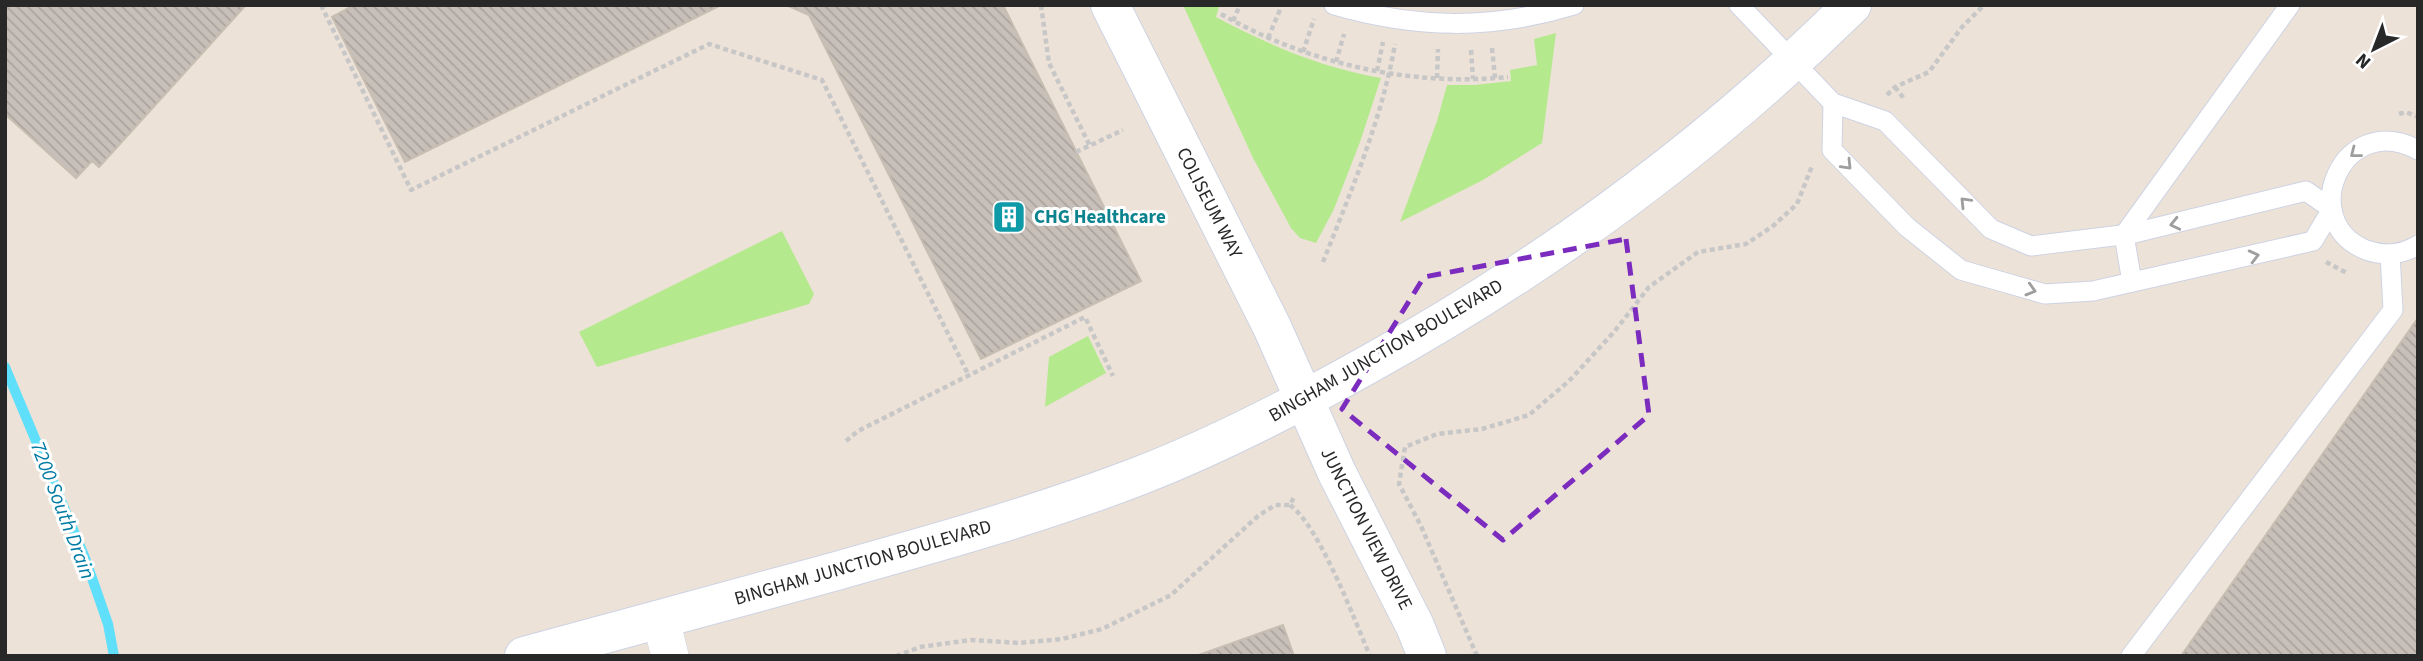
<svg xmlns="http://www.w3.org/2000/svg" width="2423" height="661" viewBox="0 0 2423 661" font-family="'Source Sans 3',sans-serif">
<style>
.grass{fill:#b5e98e}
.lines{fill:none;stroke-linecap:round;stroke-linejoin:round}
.stream{stroke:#5fdffa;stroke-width:10}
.building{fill:url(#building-back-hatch);stroke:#c8beb2;stroke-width:2}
.lane-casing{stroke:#cdd3e3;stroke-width:21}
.street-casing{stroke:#cdd3e3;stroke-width:38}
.secondary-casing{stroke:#cdd3e3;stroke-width:40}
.path{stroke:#c7c7c7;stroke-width:4.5;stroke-dasharray:5 3.5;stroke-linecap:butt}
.lane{stroke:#fff;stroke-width:19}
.street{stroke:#fff;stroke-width:37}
.secondary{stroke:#fff;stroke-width:38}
.oneway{stroke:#9e9e9e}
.marked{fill:none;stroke:#7b2cbf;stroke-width:5;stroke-dasharray:14 9;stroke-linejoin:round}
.labels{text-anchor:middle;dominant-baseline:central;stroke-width:6;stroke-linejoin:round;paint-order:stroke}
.street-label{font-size:19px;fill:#282828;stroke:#fff}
.culture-label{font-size:19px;font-weight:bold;fill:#0d838f;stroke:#fff;text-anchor:start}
.water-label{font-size:21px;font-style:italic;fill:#007ba4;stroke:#fff}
</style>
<defs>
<pattern id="building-back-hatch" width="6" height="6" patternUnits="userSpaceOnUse" patternTransform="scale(1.75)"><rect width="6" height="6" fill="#c7bfb8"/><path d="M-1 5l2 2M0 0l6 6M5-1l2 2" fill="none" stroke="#aba49e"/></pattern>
</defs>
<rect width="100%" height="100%" fill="#ede2d8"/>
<g class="grass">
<path d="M1183,5H1217L1219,7L1216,17C1271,46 1320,67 1381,78L1360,142L1334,209L1316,243L1300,238L1291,228L1253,158Z"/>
<path d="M1556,33L1542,143L1483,180L1400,222L1437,121L1447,85H1475L1511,81L1510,70L1537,65L1534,39Z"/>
<path d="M782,231L814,294L809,304L597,367L579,332Z"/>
<path d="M1088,336L1106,373L1045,407L1049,357Z"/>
</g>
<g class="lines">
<path class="stream" d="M5,367L85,558L108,624L114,656"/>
</g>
<g class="building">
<path d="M5,5H246L99,167L92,161L76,178L5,114Z"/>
<path d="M354,5H721L405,162L332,17Z"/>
<path d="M786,5H1003L1141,281L981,359L809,15Z"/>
<path d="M2418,318V656H2181Z"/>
<path d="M1283,625L1294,656H1196Z"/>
</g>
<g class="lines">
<defs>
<g id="lane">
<path d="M1334,5C1416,29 1493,30 1574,5"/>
<path d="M1739,5L1833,103L1885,121L1991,229L2031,246L2130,234L2306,191L2332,209L2313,241L2093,291L2045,294L1961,270L1907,227L1832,150L1833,103"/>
<path d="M2418,150C2343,109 2295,221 2366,250C2383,256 2402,255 2418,245"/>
<path d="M2132,282L2124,235L2290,5"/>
<path d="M2131,656L2393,310L2390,254"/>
</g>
<path id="street" d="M661,620L670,656"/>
<g id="secondary">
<path d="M1110,5L1272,327L1337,473L1415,626L1427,656"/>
<path d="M524,656C623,629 723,602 822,575C929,545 1035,516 1139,476C1219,445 1294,406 1369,364C1546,266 1708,147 1852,5"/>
</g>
</defs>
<use href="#lane" class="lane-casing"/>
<use href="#street" class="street-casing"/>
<use href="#secondary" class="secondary-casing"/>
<g class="path">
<path d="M321,5L411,190L709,44L822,80L969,376"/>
<path d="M1041,5L1049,63L1090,146"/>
<path d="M1221,14C1307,63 1409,87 1508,77"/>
<path d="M1233,21L1240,5"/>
<path d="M1268,38L1282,5"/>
<path d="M1492,48L1495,78"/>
<path d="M1471,50L1473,79"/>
<path d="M1303,52L1314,19"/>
<path d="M1336,62L1344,34"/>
<path d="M1377,71L1383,42"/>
<path d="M1437,78L1438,49"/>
<path d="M1895,87L1905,100"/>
<path d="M1887,95L1895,87L1929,72L1962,27L1984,5"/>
<path d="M2399,114L2406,112L2418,117"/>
<path d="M1076,152L1123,130"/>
<path d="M1323,262C1351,191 1382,119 1395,44"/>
<path d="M2326,262L2347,273"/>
<path d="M846,441L858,431L1085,317L1113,376"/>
<path d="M1290,505C1320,527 1354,619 1370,656"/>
<path d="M896,656L920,647L971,640L1019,643L1062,639L1102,629L1171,595L1258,516L1275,505H1290L1294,497"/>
<path d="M1477,656L1421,526L1399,484L1405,447L1437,434L1482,429L1529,415L1569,381L1614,332L1649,287L1698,252L1746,244L1773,226L1797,204L1812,166"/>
</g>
<use href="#lane" class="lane"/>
<use href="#street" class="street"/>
<use href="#secondary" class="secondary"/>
</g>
<defs><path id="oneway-chevron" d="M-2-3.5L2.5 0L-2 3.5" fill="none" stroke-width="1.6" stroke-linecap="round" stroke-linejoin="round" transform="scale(1.75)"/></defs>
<g class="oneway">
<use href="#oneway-chevron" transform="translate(2355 153) rotate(142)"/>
<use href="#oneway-chevron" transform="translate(1847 165) rotate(46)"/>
<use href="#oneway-chevron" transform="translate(1965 202) rotate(-134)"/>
<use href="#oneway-chevron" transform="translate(2175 224) rotate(167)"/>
<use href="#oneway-chevron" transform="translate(2254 256) rotate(-14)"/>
<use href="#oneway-chevron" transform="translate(2031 290) rotate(16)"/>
</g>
<path class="marked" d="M1626,239L1649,415L1503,540L1342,409L1424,277Z"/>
<defs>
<symbol id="building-square" viewBox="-11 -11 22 22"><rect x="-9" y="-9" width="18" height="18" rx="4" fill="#0f9aa8" stroke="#fff"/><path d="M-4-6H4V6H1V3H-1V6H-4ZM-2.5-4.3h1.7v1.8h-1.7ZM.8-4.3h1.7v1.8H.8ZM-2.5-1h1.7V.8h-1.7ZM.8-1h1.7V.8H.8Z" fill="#fff"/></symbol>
</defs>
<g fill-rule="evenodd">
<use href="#building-square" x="990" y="198" width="38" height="38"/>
</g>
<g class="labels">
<g class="street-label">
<text transform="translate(1209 203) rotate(63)">COLISEUM WAY</text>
<text transform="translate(1386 351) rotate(-30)">BINGHAM JUNCTION BOULEVARD</text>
<text transform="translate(1366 529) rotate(63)">JUNCTION VIEW DRIVE</text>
<text transform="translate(863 563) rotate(-16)">BINGHAM JUNCTION BOULEVARD</text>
</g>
<g class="culture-label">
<text x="1034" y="217">CHG Healthcare</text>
</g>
<g class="water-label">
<text transform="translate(63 510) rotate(69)">7200 South Drain</text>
</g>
</g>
<rect width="2423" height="661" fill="none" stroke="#282828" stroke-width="14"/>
<g transform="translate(2374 49) rotate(222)" stroke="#ffffff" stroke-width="5" paint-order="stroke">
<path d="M0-5L12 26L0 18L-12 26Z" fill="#282828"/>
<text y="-10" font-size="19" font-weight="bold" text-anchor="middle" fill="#282828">N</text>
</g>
</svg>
